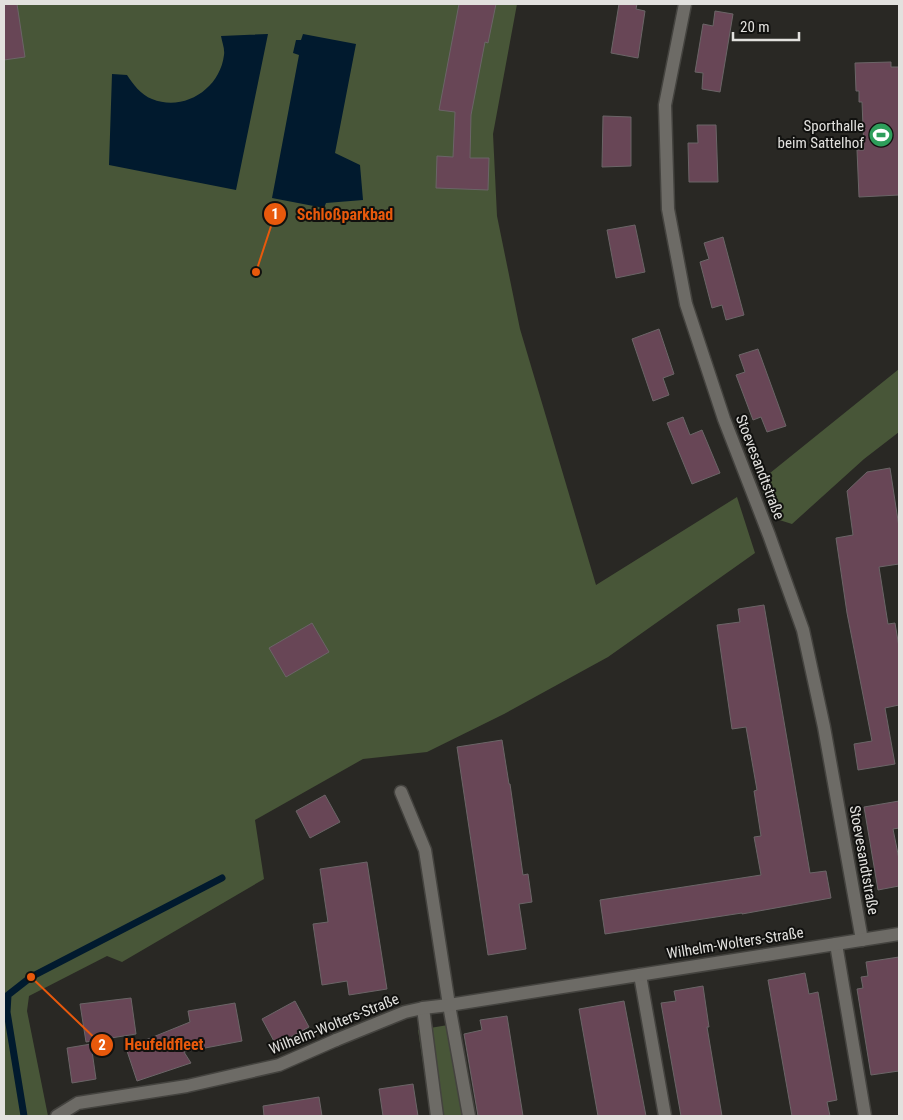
<svg xmlns="http://www.w3.org/2000/svg" width="903" height="1120" viewBox="0 0 903 1120" font-family="'Roboto Condensed',sans-serif">
<style>
.green{fill:#485638}
.water{fill:#011a2e}
.lines{fill:none;stroke-linecap:round;stroke-linejoin:round}
.stream{stroke:#011a2e;stroke-width:7}
.building{fill:#684656;stroke:#6b6567}
.lane-casing{stroke:#44433f;stroke-width:15}
.street-casing{stroke:#44433f;stroke-width:15}
.lane{stroke:#6d6b66;stroke-width:12}
.street{stroke:#6d6b66;stroke-width:12}
.labels{text-anchor:middle;dominant-baseline:central;stroke-width:4;stroke-linejoin:round;paint-order:stroke}
.poi-label{font-size:15px;fill:#e2e1de;stroke:#11110f;text-anchor:end}
.street-label{font-size:15px;fill:#e2e1de;stroke:#11110f}
.leader{fill:none;stroke:#e8590c;stroke-width:2}
.callout-dot{fill:#e8590c;stroke:#11110f;stroke-width:2}
.mark-label{font-size:15px;text-anchor:middle;font-weight:bold;fill:#fff}
.callout-label{font-size:16px;text-anchor:middle;font-weight:bold;fill:#e8590c;stroke:#11110f;stroke-width:4;stroke-linejoin:round;paint-order:stroke}
</style>
<rect width="100%" height="100%" fill="#292824"/>
<g class="green">
<path d="M4,4H517L493,134L497,216L520,329L596,585L737,497L755,553L608,657L504,714L427,752L363,759L255,820L264,879L122,962L107,956L29,996L27,1011L48,1116H4Z"/>
<path d="M899,369V432L864,459L792,524L773,518L759,482Z"/>
<path d="M448,1025L462,1116H431L418,1030Z"/>
</g>
<g class="water">
<path d="M268,34L236,190L109,165L112,74L127,75C133,84 141,95 152,99C184,112 220,89 224,55C225,49 222,42 221,36Z"/>
<path d="M303,34L356,44L335,153L360,165L363,200L326,203L324,208L272,198L299,55L293,53L296,40H301Z"/>
</g>
<g class="lines">
<path class="stream" d="M24,1116L7,1012L8,995L31,977L222,878"/>
</g>
<g class="building">
<path d="M4,4H17L25,57L4,60Z"/>
<path d="M459,4H496L488,43L485,42L471,115L470,158H489L488,190L436,188L437,156L453,157L455,112L439,110Z"/>
<path d="M619,4H637L636,9L645,11L638,58L611,53Z"/>
<path d="M715,11L733,14L720,92L702,89L703,73L695,72L703,24L713,26Z"/>
<path d="M891,62V67H899V195L859,197L857,150H864L862,102H859V91H856L855,63Z"/>
<path d="M603,116L631,117V166L602,167Z"/>
<path d="M697,125H716L718,182H689L688,143H698Z"/>
<path d="M635,225L645,272L616,278L607,230Z"/>
<path d="M723,237L744,315L726,320L722,305L712,308L700,262L709,259L704,243Z"/>
<path d="M659,329L674,374L663,378L669,395L653,401L632,339Z"/>
<path d="M758,349L786,426L767,432L761,417L753,420L736,375L745,372L739,355Z"/>
<path d="M683,417L690,435L702,430L720,473L692,484L667,423Z"/>
<path d="M890,468L899,527V564L879,567L888,624L895,623L899,647V705L885,708L895,764L858,770L854,744L872,741L847,613L836,538L853,535L847,491L867,472Z"/>
<path d="M764,605L810,873L826,871L831,898L742,914V913L605,934L600,900L761,875L754,837L761,836L754,791L757,790L746,727L732,729L717,625L740,622L738,609Z"/>
<path d="M312,623L329,652L286,677L269,648Z"/>
<path d="M502,740L509,784H510L523,875L528,874L532,902L519,904L526,949L488,955L457,747Z"/>
<path d="M325,795L340,822L310,838L296,811Z"/>
<path d="M899,801V828L893,829L899,859V886L878,890L864,807Z"/>
<path d="M367,862L387,989L349,995L347,981L322,985L313,924L328,922L320,869Z"/>
<path d="M899,957V1071L871,1075L857,989L863,988L861,977L868,976L866,962Z"/>
<path d="M805,973L809,994L818,992L837,1100L827,1102L830,1116H792L768,980Z"/>
<path d="M703,986L709,1027H707L722,1116H681L661,1003L676,1001L674,991Z"/>
<path d="M131,998L136,1034L86,1042L80,1004Z"/>
<path d="M295,1001L309,1027L276,1045L262,1019Z"/>
<path d="M624,1001L646,1116H598L579,1009Z"/>
<path d="M235,1003L242,1041L184,1052L191,1063L137,1081L126,1048L190,1022L188,1011Z"/>
<path d="M507,1016L523,1116H478L464,1034L482,1030L480,1020Z"/>
<path d="M91,1044L96,1079L72,1083L67,1048Z"/>
<path d="M413,1084L418,1116H383L379,1089Z"/>
<path d="M319,1097L322,1116H264L263,1106Z"/>
</g>
<g class="lines">
<defs>
<g id="lane">
<path d="M836,944L865,1116"/>
<path d="M640,975L665,1116"/>
<path d="M449,1005L469,1116"/>
<path d="M423,1008L437,1116"/>
<path d="M57,1116L78,1103L187,1086L279,1065L336,1040"/>
</g>
<g id="street">
<path d="M685,4L665,105L668,209L686,304L724,419L769,535L803,630L824,727L862,940"/>
<path d="M401,792L425,850L449,1005"/>
<path d="M336,1040L405,1012L423,1008L449,1005L899,934"/>
</g>
</defs>
<use href="#lane" class="lane-casing"/>
<use href="#street" class="street-casing"/>
<use href="#lane" class="lane"/>
<use href="#street" class="street"/>
</g>
<defs>
<symbol id="stadium-disc" viewBox="-11 -11 22 22"><circle r="9.5" fill="#2e9e5b" stroke="#11110f"/><path d="M0-5a6.5 5 0 1 0 0 10a6.5 5 0 1 0 0-10ZM-3.5-1.8h7v3.6h-7Z" fill="#fff"/></symbol>
</defs>
<g fill-rule="evenodd">
<use href="#stadium-disc" x="867" y="121" width="28" height="28"/>
</g>
<g class="labels">
<g class="poi-label">
<text x="864" y="126">Sporthalle<tspan x="864" dy="17">beim Sattelhof</tspan></text>
</g>
<g class="street-label">
<text transform="translate(760 467) rotate(69)">Stoevesandtstraße</text>
<text transform="translate(864 860) rotate(80)">Stoevesandtstraße</text>
<text transform="translate(735 943) rotate(-9)">Wilhelm-Wolters-Straße</text>
<text transform="translate(334 1024) rotate(-22)">Wilhelm-Wolters-Straße</text>
</g>
</g>
<path class="leader" d="M256 272L275 214M31 977L102 1045"/>
<g class="callout-dot">
<circle cx="256" cy="272" r="5"/>
<circle cx="31" cy="977" r="5"/>
<circle cx="275" cy="214" r="12"/>
<circle cx="102" cy="1045" r="12"/>
</g>
<g class="mark-label">
<text x="275" y="219">1</text>
<text x="102" y="1050">2</text>
</g>
<g class="callout-label">
<text x="345" y="220">Schloßparkbad</text>
<text x="164" y="1050">Heufeldfleet</text>
</g>
<rect width="903" height="1120" fill="none" stroke="#e2e1de" stroke-width="10"/>
<path d="M733 32v8h66v-8" fill="none" stroke="#e2e1de" stroke-width="2.5"/>
<text x="740" y="32" font-size="15" fill="#e2e1de" stroke="#11110f" stroke-width="4" paint-order="stroke">20 m</text>
</svg>
